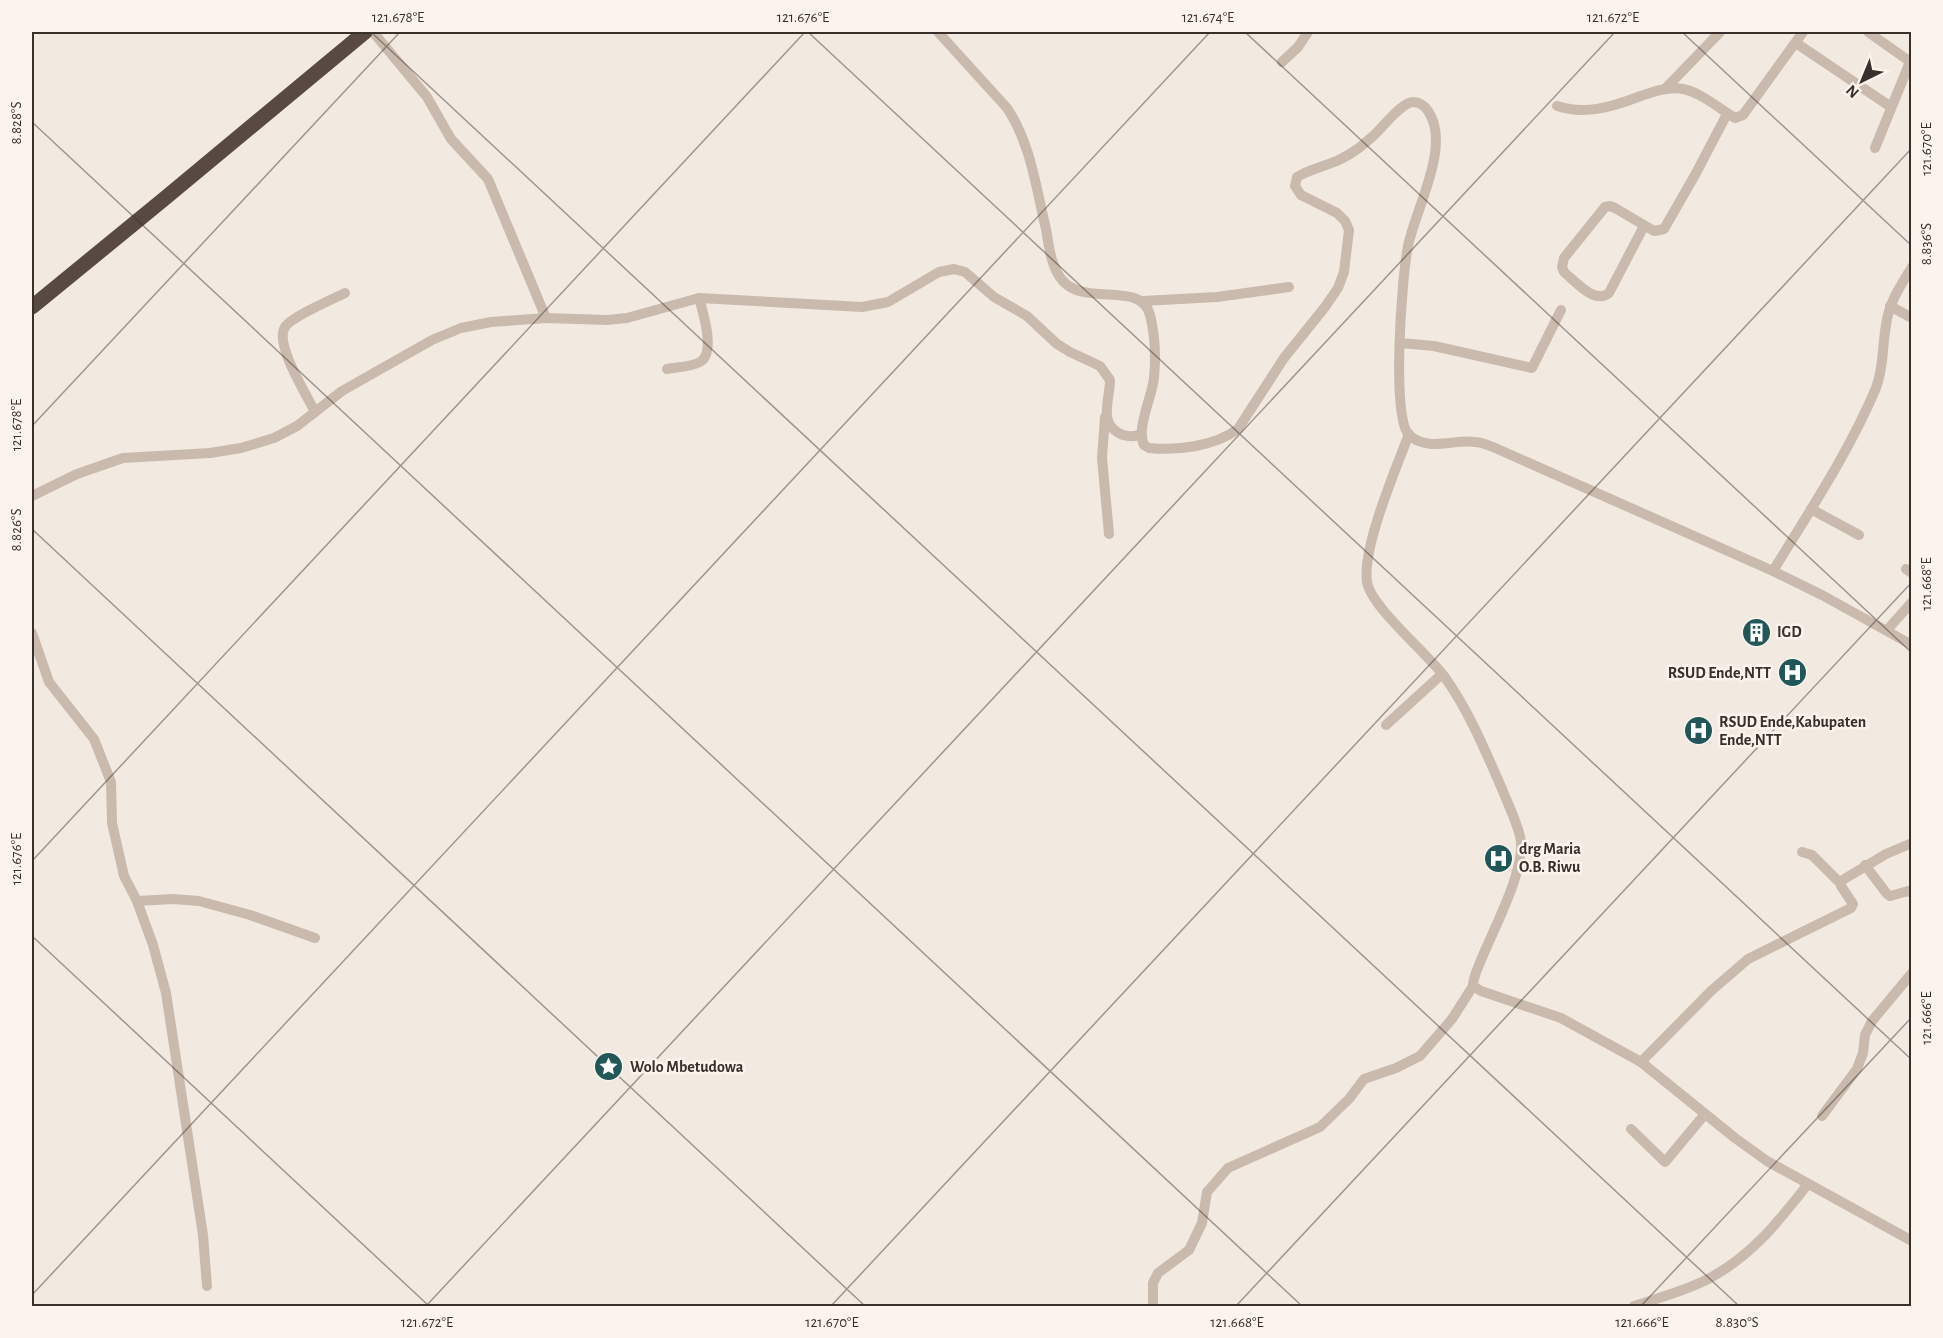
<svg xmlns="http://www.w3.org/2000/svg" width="1943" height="1338" viewBox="0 0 1943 1338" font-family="'Alegreya Sans',sans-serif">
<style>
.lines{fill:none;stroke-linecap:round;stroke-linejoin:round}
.minor{stroke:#cabaad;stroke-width:10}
.highway{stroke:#594943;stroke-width:15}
.ticks{fill:none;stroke:#392f2b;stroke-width:1.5;stroke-opacity:0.45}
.labels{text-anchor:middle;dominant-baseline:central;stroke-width:5;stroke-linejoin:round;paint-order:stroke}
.poi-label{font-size:16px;font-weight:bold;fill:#392f2b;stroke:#faf4ed;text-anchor:start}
.neatline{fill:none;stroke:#392f2b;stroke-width:2}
.ticks-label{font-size:15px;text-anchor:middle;fill:#392f2b}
</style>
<rect width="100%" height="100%" fill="#f2eae1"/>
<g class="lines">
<g class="minor">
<path d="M373,32L427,97L451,139L488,179L546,318"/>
<path d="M938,32L1007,108C1031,144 1036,188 1046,229C1049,246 1051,268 1063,281C1086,307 1141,280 1150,315C1155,335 1156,357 1154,378C1152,397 1136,428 1144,445L1149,448C1178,451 1215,446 1238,429L1284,358L1325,307L1338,288L1344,272L1349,230L1345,221L1337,213L1301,195L1295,186L1297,177C1307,171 1315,169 1326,165C1343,160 1359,149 1372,137C1382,129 1400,103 1413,102C1419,102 1425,106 1428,111C1452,145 1415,210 1408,246C1402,274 1391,418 1409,435C1428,452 1453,439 1475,442C1481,442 1487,445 1493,447L1773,571L1822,595L1912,645"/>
<path d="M1868,32L1912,63"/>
<path d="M1796,43L1891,107"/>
<path d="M1282,62L1298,47L1308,32"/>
<path d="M1665,89L1720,32"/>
<path d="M1557,106C1585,115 1612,107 1638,97C1652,92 1668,86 1683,89C1702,93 1718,108 1735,118L1743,115L1803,32"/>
<path d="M1875,148L1910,62"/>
<path d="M1644,226L1609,293C1595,305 1575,281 1564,272L1562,267L1564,258L1605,207L1610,206L1615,208L1654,231L1664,229L1695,175L1727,114"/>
<path d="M1143,301L1217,297L1289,287"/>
<path d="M1890,306L1912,318"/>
<path d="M1400,343L1434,346L1532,368L1561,310"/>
<path d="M667,369C677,367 691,367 700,362C716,353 703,312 699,298"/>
<path d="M315,412C307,395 274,344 285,327C291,317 333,299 345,293"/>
<path d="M1105,417L1102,458L1109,534"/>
<path d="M1409,434C1396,469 1362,547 1367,582C1371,607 1427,653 1444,676C1469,711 1485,750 1502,789C1508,804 1516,820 1520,836C1528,866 1493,930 1481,960C1478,968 1473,977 1473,986L1481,991L1561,1018L1641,1062L1735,1138L1767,1161L1912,1241"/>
<path d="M32,496L77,474L123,458L210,453L241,448L274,438L297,426L342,391L432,340L461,328L491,322L546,318L607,320L627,318L699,298L862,307L888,302L939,272L954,269L965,272L994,297L1027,316L1057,344L1070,352L1100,366L1110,380C1110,400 1097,425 1123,435C1130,437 1135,437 1141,434"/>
<path d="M1811,509L1859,535"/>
<path d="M1906,569L1912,573"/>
<path d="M1773,571C1809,512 1849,452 1876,388C1884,367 1882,347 1886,325C1889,303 1900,286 1912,267"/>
<path d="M1887,630L1912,602"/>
<path d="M32,633L49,682L94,739L111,782L112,823L124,876L137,901L153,945L166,993L203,1235L207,1286"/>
<path d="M1386,725L1442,674"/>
<path d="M1802,852L1812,855L1840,883"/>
<path d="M1865,865L1887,894L1890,896L1908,891L1912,893"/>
<path d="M137,901L173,899L199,901L250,915L315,938"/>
<path d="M1641,1062L1711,991L1748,959L1851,908L1853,904L1841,886V881L1886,854L1912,843"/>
<path d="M1822,1116L1857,1069L1863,1053L1865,1035L1872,1021L1912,973"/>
<path d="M1631,1129L1665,1162L1705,1114"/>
<path d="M1153,1306V1283L1158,1273L1189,1250L1202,1223L1207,1192L1228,1168L1320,1127L1349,1099L1364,1079L1396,1068L1420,1056L1452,1019L1473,986"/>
<path d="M1634,1306C1658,1298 1685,1291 1708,1279C1752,1256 1778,1222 1808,1184"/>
</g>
<path class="highway" d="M32,307L164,199L365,32"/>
</g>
<path class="ticks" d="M371,32L1739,1306M808,32L1912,1060M1245,32L1912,653M1682,32L1912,246M32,122L1302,1306M32,426L400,32M32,529L865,1306M32,861L805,32M32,936L429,1306M32,1295L1210,32M426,1306L1615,32M831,1306L1912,148M1236,1306L1912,582M1641,1306L1912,1017"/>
<defs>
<symbol id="building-disc" viewBox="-11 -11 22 22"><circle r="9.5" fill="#225759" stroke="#faf4ed"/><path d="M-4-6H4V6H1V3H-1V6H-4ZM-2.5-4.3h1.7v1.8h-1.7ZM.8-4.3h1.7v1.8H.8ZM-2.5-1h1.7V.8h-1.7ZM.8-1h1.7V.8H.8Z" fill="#fff"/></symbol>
<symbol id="hospital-disc" viewBox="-11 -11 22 22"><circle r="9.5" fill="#225759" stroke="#faf4ed"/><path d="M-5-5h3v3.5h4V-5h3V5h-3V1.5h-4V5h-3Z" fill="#fff"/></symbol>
<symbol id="sight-disc" viewBox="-11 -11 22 22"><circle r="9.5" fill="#225759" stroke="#faf4ed"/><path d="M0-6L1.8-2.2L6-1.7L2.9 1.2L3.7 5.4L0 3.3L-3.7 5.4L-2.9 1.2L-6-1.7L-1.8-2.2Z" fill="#fff"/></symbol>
</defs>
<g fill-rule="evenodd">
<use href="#building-disc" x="1740" y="616" width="33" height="33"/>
<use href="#hospital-disc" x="1776" y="656" width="33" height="33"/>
<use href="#hospital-disc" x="1682" y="714" width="33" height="33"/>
<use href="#hospital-disc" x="1482" y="842" width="33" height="33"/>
<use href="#sight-disc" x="592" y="1050" width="33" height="33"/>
</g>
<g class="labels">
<g class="poi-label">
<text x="1777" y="632">IGD</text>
<text x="1771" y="673" text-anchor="end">RSUD Ende,NTT</text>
<text x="1719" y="722">RSUD Ende,Kabupaten<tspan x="1719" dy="18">Ende,NTT</tspan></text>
<text x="1519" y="849">drg Maria<tspan x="1519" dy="18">O.B. Riwu</tspan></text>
<text x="630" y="1067">Wolo Mbetudowa</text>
</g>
</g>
<rect width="1943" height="1338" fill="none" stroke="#faf4ed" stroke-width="66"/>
<g transform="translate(1862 81) rotate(223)" stroke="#faf4ed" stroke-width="4.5" paint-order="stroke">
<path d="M0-4.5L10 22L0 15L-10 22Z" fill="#392f2b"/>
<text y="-9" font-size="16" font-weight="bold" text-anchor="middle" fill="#392f2b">N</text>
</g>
<rect x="33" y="33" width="1877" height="1272" class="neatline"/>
<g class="ticks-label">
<text x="398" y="22">121.678°E</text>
<text x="803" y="22">121.676°E</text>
<text x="1208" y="22">121.674°E</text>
<text x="1613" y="22">121.672°E</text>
<text transform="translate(16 123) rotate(-90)" y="5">8.828°S</text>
<text transform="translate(1926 149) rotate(-90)" y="5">121.670°E</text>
<text transform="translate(1926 244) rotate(-90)" y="5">8.836°S</text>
<text transform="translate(16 425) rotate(-90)" y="5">121.678°E</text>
<text transform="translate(16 530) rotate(-90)" y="5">8.826°S</text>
<text transform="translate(1926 584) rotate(-90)" y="5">121.668°E</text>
<text transform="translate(16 859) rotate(-90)" y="5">121.676°E</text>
<text transform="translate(1926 1018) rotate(-90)" y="5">121.666°E</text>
<text x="427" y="1327">121.672°E</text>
<text x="832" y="1327">121.670°E</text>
<text x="1237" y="1327">121.668°E</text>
<text x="1642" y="1327">121.666°E</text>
<text x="1737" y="1327">8.830°S</text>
</g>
</svg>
